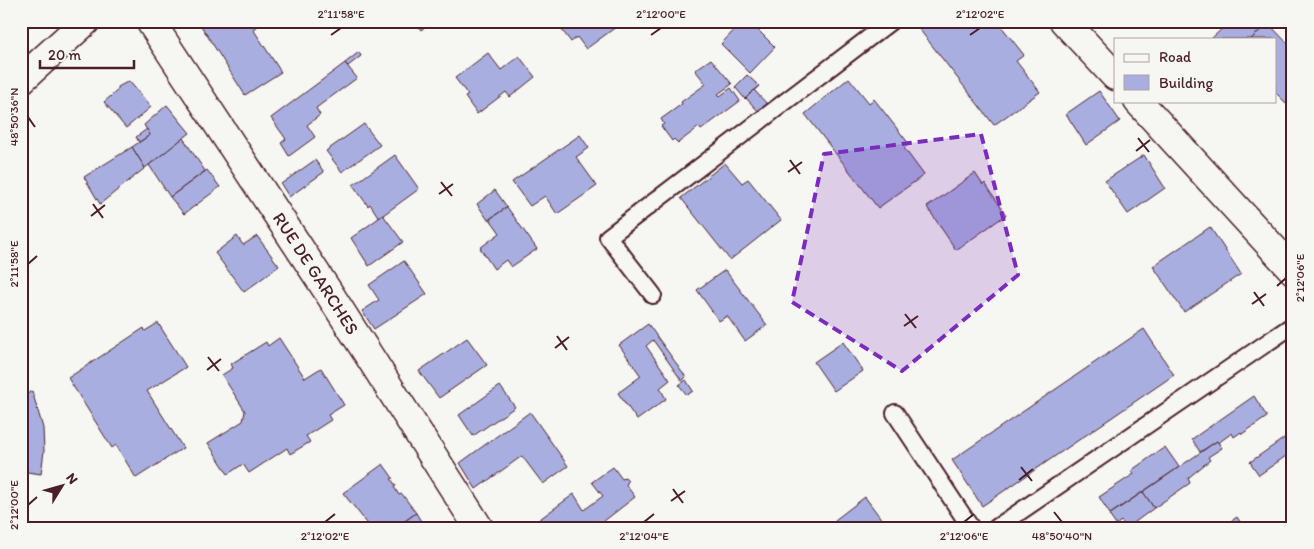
<svg xmlns="http://www.w3.org/2000/svg" width="1314" height="549" viewBox="0 0 1314 549" font-family="Itim,sans-serif">
<style>
.building{fill:#a8afe0;stroke:#4a1f2b}
.lines{fill:none;stroke-linecap:round;stroke-linejoin:round}
.lane-casing{stroke:#4a1f2b;stroke-width:20}
.street-casing{stroke:#4a1f2b;stroke-width:31}
.secondary-casing{stroke:#4a1f2b;stroke-width:31}
.lane{stroke:#f6f6f2;stroke-width:16}
.street{stroke:#f6f6f2;stroke-width:28}
.secondary{stroke:#f6f6f2;stroke-width:28}
.marked{fill:#7b2cbf;fill-opacity:0.2;stroke:#7b2cbf;stroke-width:4;stroke-dasharray:10 6;stroke-linejoin:round}
.ticks{fill:none;stroke:#4a1f2b;stroke-width:2}
.labels{text-anchor:middle;dominant-baseline:central;stroke-width:4.5;stroke-linejoin:round;paint-order:stroke}
.street-label{font-size:18px;fill:#4a1f2b;stroke:#f6f6f2}
.neatline{fill:none;stroke:#4a1f2b;stroke-width:2}
.ticks-label{font-size:12px;text-anchor:middle;fill:#4a1f2b}
</style>
<rect width="100%" height="100%" fill="#f6f6f2"/>
<filter id="ink" filterUnits="userSpaceOnUse"><feTurbulence type="fractalNoise" baseFrequency=".02" numOctaves="2"/><feDisplacementMap in="SourceGraphic" scale="10" xChannelSelector="R" yChannelSelector="G"/><feConvolveMatrix kernelMatrix="1 2 1 2 8 2 1 2 1" color-interpolation-filters="sRGB"/></filter>
<g filter="url(#ink)">
<g class="building">
<path d="M198,21H265L253,29L281,72L245,95Z"/>
<path d="M414,21H429L430,23L421,30Z"/>
<path d="M558,21H624L586,49L577,37L571,42L559,26L561,24Z"/>
<path d="M743,21H749L775,47L750,73L721,44Z"/>
<path d="M921,21H997L1024,55L1016,61L1040,92L994,125L916,25Z"/>
<path d="M1223,21H1260L1265,26L1251,39H1211L1226,25Z"/>
<path d="M1268,23L1293,49V96L1286,103L1275,92V39H1251Z"/>
<path d="M359,52L361,56L348,66L345,63Z"/>
<path d="M488,53L501,70L519,56L535,77L510,97L506,92L477,114L465,97L468,95L455,78Z"/>
<path d="M711,59L732,84L718,94L720,96L731,88L740,101L701,130L699,127L678,143L674,139L672,141L661,126L664,124L661,119L682,104L681,102L706,84L695,70Z"/>
<path d="M345,63L357,78L316,108L320,115L307,125L315,137L289,156L281,143L286,139L271,118Z"/>
<path d="M747,75L759,86L745,99L735,87Z"/>
<path d="M849,78L869,103L874,99L909,144L904,148L924,175L878,208L805,114Z"/>
<path d="M129,81L151,107L126,128L104,102L118,90V87Z"/>
<path d="M754,90L768,105L759,112L746,98Z"/>
<path d="M1099,91L1120,121L1086,145L1066,114Z"/>
<path d="M167,105L190,133L145,168L132,147L150,135L144,125Z"/>
<path d="M364,124L380,145L342,172L326,151Z"/>
<path d="M147,129L150,135L139,142L136,137Z"/>
<path d="M580,135L589,148L576,157L597,186L557,214L545,196L530,206L512,182Z"/>
<path d="M183,138L205,171L170,197L149,165Z"/>
<path d="M132,147L145,168L100,204L84,177Z"/>
<path d="M395,155L419,189L379,218L370,204L368,206L353,185Z"/>
<path d="M1144,155L1165,188L1128,214L1105,181Z"/>
<path d="M315,160L324,172L289,197L281,184Z"/>
<path d="M725,163L742,183L748,179L781,220L730,260L681,198Z"/>
<path d="M207,170L220,187L184,214L170,197Z"/>
<path d="M975,173L983,185L985,183L1006,215L956,250L927,207Z"/>
<path d="M495,190L507,207L488,220L477,204Z"/>
<path d="M507,207L537,249L511,267L506,260L494,269L480,248L500,233L490,219Z"/>
<path d="M383,215L403,242L369,266L351,238Z"/>
<path d="M1210,227L1241,274L1184,312L1153,266Z"/>
<path d="M237,236L243,245L257,236L279,266L244,292L215,253Z"/>
<path d="M404,261L427,294L374,329L362,311L379,300L369,285Z"/>
<path d="M725,270L767,325L745,341L727,316L719,321L697,290Z"/>
<path d="M158,323L186,367L147,391L183,448L136,478L116,445L112,448L68,378L144,328L145,331Z"/>
<path d="M648,324L686,377L682,381L653,340L646,346L670,380L660,388L666,399L637,420L618,393L641,376L619,345Z"/>
<path d="M1144,329L1174,375L982,506L952,460Z"/>
<path d="M279,338L305,378L321,368L344,405L328,415L331,420L306,436L310,442L290,454L287,448L249,473L243,464L228,474L208,443L243,421L245,411L222,375L233,368L231,364L266,342L268,346Z"/>
<path d="M467,338L487,365L439,398L419,371Z"/>
<path d="M843,342L863,371L834,391L814,362Z"/>
<path d="M686,380L693,391L687,395L679,385Z"/>
<path d="M500,386L515,407L473,436L459,415Z"/>
<path d="M32,391L43,428L44,451L41,474L21,471V398Z"/>
<path d="M1254,396L1267,417L1242,434L1241,432L1234,437L1232,433L1218,443L1217,441L1200,452L1192,439Z"/>
<path d="M530,412L568,466L543,484L522,456L476,489L460,463Z"/>
<path d="M1293,432V451L1259,475L1250,462Z"/>
<path d="M1217,441L1222,448L1208,457L1210,460L1188,478L1190,483L1154,508L1143,492Z"/>
<path d="M1165,447L1179,467L1110,514L1099,497L1134,474L1132,470Z"/>
<path d="M383,464L393,478L391,479L396,486L394,487L399,495L402,494L416,513L395,528H371L343,493Z"/>
<path d="M613,467L622,479L625,478L628,481L626,485L635,497L595,528H535L533,524L574,494L584,510L603,496L592,482Z"/>
<path d="M1143,492L1154,508L1127,528L1121,521L1116,525L1109,515Z"/>
<path d="M865,497L888,528H841L835,520Z"/>
<path d="M416,513L425,528H395L397,527Z"/>
<path d="M1237,517L1244,528H1221Z"/>
</g>
<g class="lines">
<defs>
<g id="lane">
<path d="M653,295L608,237L891,21"/>
<path d="M895,413L971,528"/>
<path d="M996,528L1293,325"/>
</g>
<g id="street">
<path id="s1" d="M150,21L327,290L479,528"/>
<path d="M1064,21L1115,76"/>
<path d="M1138,101L1293,270"/>
</g>
<path id="secondary" d="M21,80L86,21"/>
</defs>
<use href="#lane" class="lane-casing"/>
<use href="#street" class="street-casing"/>
<use href="#secondary" class="secondary-casing"/>
<use href="#lane" class="lane"/>
<use href="#street" class="street"/>
<use href="#secondary" class="secondary"/>
</g>
</g>
<path class="marked" d="M981,134L1018,275L902,371L792,302L824,154Z"/>
<path class="ticks" d="M331,35L341,28M651,35L661,28M970,35L980,28M28,117L35,127M1138,138L1149,152M1136,151L1150,140M790,160L800,174M788,172L802,162M441,182L452,196M439,194L453,184M93,204L103,218M91,216L105,205M28,264L37,256M1277,286L1286,278M1254,292L1264,306M1252,304L1266,294M905,314L916,328M904,326L918,316M557,336L567,350M555,348L569,337M208,357L219,371M207,370L221,359M1021,467L1032,481M1019,480L1033,469M673,489L683,503M671,501L685,491M28,505L37,497M1054,512L1062,522M325,522L335,514M644,522L654,514M964,522L974,514"/>
<g class="labels">
<g class="street-label">
<text stroke="none"><textPath href="#s1" startOffset="302">RUE DE GARCHES</textPath></text>
</g>
</g>
<rect width="1314" height="549" fill="none" stroke="#f6f6f2" stroke-width="55"/>
<rect x="1114" y="38" width="162" height="65" fill="#f6f6f2" stroke="#b1a0a2"/>
<rect x="1124" y="54" width="25" height="8" fill="#f6f6f2" stroke="#b1a0a2"/>
<text x="1159" y="62" font-size="15" fill="#4a1f2b">Road</text>
<rect x="1124" y="75" width="25" height="15" fill="#a8afe0" stroke="#b1a0a2"/>
<text x="1159" y="88" font-size="15" fill="#4a1f2b">Building</text>
<g transform="translate(62 486) rotate(53)" stroke="#f6f6f2" stroke-width="4" paint-order="stroke">
<path d="M0-4L9 19L0 12L-9 19Z" fill="#4a1f2b"/>
<text y="-8" font-size="14" font-weight="bold" text-anchor="middle" fill="#4a1f2b">N</text>
</g>
<path d="M40 60v8h94v-8" fill="none" stroke="#4a1f2b" stroke-width="2.5"/>
<text x="48" y="60" font-size="15" fill="#4a1f2b" stroke="#f6f6f2" stroke-width="4" paint-order="stroke">20 m</text>
<rect x="28" y="28" width="1258" height="494" class="neatline"/>
<g class="ticks-label">
<text x="341" y="18">2°11'58"E</text>
<text x="661" y="18">2°12'00"E</text>
<text x="980" y="18">2°12'02"E</text>
<text transform="translate(14 117) rotate(-90)" y="4">48°50'36"N</text>
<text transform="translate(14 264) rotate(-90)" y="4">2°11'58"E</text>
<text transform="translate(1300 278) rotate(-90)" y="4">2°12'06"E</text>
<text transform="translate(14 505) rotate(-90)" y="4">2°12'00"E</text>
<text x="325" y="540">2°12'02"E</text>
<text x="644" y="540">2°12'04"E</text>
<text x="964" y="540">2°12'06"E</text>
<text x="1062" y="540">48°50'40"N</text>
</g>
</svg>
